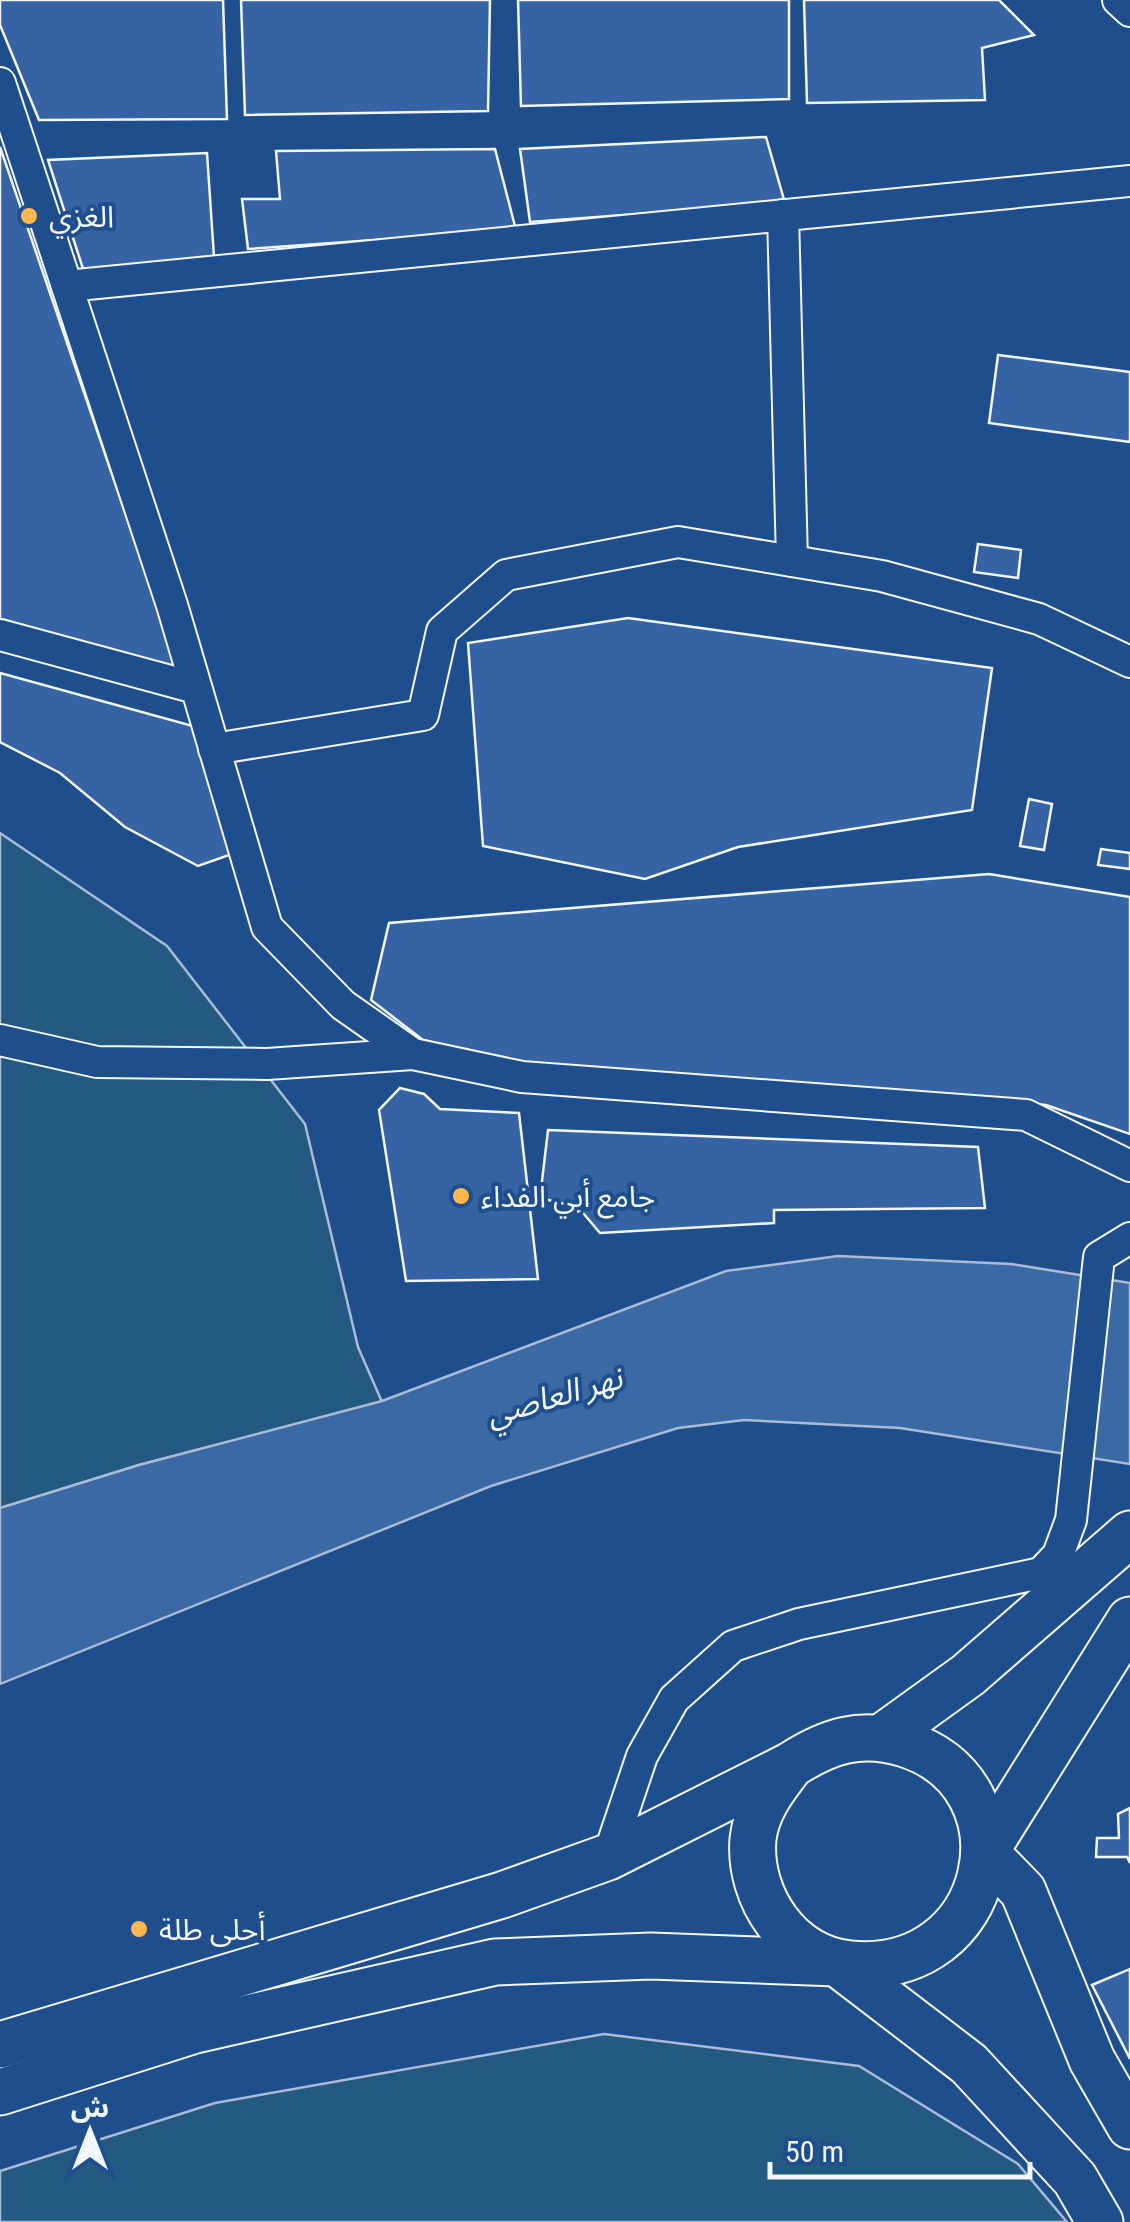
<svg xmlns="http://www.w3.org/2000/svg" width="1130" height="2222" viewBox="0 0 1130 2222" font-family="'Roboto Condensed','Noto Sans Arabic',sans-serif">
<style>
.green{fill:#245a82;stroke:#a8bbd7;stroke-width:2.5}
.water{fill:#3b69a3;stroke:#a8bbd7;stroke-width:2.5}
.building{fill:#3563a3;stroke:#f2f6ff;stroke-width:2.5}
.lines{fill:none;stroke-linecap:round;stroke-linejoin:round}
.street-casing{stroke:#f2f6ff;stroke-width:34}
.secondary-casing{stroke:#f2f6ff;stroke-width:49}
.street{stroke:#1f4e8c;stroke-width:30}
.secondary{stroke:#1f4e8c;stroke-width:45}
.poi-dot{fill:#ffb74d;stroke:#1f4e8c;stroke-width:4}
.labels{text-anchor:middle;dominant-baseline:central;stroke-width:8;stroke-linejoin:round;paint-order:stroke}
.poi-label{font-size:30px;fill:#f2f6ff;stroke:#1f4e8c;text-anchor:start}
.water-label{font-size:32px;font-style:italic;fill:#f2f6ff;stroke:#1f4e8c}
</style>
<rect width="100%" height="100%" fill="#1f4e8c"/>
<g class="green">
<path d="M0,833L167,946L305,1124L358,1347L382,1402L139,1465L0,1508Z"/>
<path d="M604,2034L859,2066L1018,2164L1067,2222H0V2171L215,2103Z"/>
</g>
<path class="water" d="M838,1256L1011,1264L1130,1283V1464L900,1428L744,1420L678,1428L491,1486L0,1684V1508L139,1465L382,1401L726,1271Z"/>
<g class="building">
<path d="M0,0H223L227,119L39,120L0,25Z"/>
<path d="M241,0H490L488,111L245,115Z"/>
<path d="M518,0H789V99L521,106Z"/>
<path d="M804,0H999L1034,35L982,48L985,100L807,103Z"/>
<path d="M766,137L785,203L530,222L520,149Z"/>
<path d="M0,147L179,670L0,619Z"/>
<path d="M495,149L516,230L248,249L242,199H280L276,151Z"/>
<path d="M207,153L214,257L85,275L48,160Z"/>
<path d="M998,355L1130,372V442L989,423Z"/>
<path d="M978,544L1021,550L1018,578L974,572Z"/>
<path d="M628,618L992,668L972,810L738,847L645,879L483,846L468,643Z"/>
<path d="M0,673L200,728L235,853L198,866L125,827L60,773L0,742Z"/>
<path d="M1029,799L1052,804L1044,850L1020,846Z"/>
<path d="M1101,849L1130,853V869L1098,865Z"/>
<path d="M989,874L1130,897V1134L1046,1105L524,1063L423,1040L371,1000L389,923Z"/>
<path d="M400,1088L424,1094L440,1109L519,1113L538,1279L406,1281L379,1110Z"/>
<path d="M548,1130L978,1147L985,1208L774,1210V1223L600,1233L578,1207L540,1198Z"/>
<path d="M1130,1808V1863L1127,1857H1096L1097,1838H1119L1118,1814Z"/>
<path d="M1130,1969V2059L1092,1985Z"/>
</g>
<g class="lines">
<defs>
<g id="street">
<path d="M1118,0L1130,11"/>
<path d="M0,83L172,605L267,927L343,1005L413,1054L522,1077L1026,1115L1130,1166"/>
<path d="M783,215L792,561"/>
<path d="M67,286L1130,181"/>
<path d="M0,635L196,688"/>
<path d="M214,749L423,715L442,631L506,575L678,542L882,576L1039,619L1130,662"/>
<path d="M0,1040L97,1062L267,1064L413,1054"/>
<path d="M608,1857L642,1756L674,1699L733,1646L799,1624L1041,1573L1058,1555L1071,1520L1099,1257L1130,1238"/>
</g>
<g id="secondary">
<path d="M1130,1620L985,1852L1023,1891L1092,2060L1130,2126"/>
<path d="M882,1737L968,1675L1130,1534"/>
<path d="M0,2045L502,1895L608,1857L791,1765C828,1741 861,1730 905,1744C1035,1785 995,1978 850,1964C790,1959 748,1897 753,1839C756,1810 774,1787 791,1765"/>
<path d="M0,2092L195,2030L495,1962L651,1956L837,1963L969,2064L1075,2179L1100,2222"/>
</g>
</defs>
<use href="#street" class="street-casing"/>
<use href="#secondary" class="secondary-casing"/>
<use href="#street" class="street"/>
<use href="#secondary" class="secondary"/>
</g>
<g class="poi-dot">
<circle cx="29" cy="216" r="10"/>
<circle cx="461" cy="1196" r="10"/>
<circle cx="139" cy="1929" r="10"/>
</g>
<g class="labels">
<g class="poi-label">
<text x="49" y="216">الغزي</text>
<text x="481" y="1196">جامع أبي الفداء</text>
<text x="159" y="1929">أحلى طلة</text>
</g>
<g class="water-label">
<text transform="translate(554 1396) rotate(-16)">نهر العاصي</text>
</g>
</g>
<g transform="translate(90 2132)" stroke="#1f4e8c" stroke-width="8" paint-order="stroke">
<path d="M0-8L18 38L0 25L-18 38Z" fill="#f2f6ff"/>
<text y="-15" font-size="28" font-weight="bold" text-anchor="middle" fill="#f2f6ff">ش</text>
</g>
<path d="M770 2162v15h260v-15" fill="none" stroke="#f2f6ff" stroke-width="5"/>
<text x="785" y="2162" font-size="30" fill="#f2f6ff" stroke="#1f4e8c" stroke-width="8" paint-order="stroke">50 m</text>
</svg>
